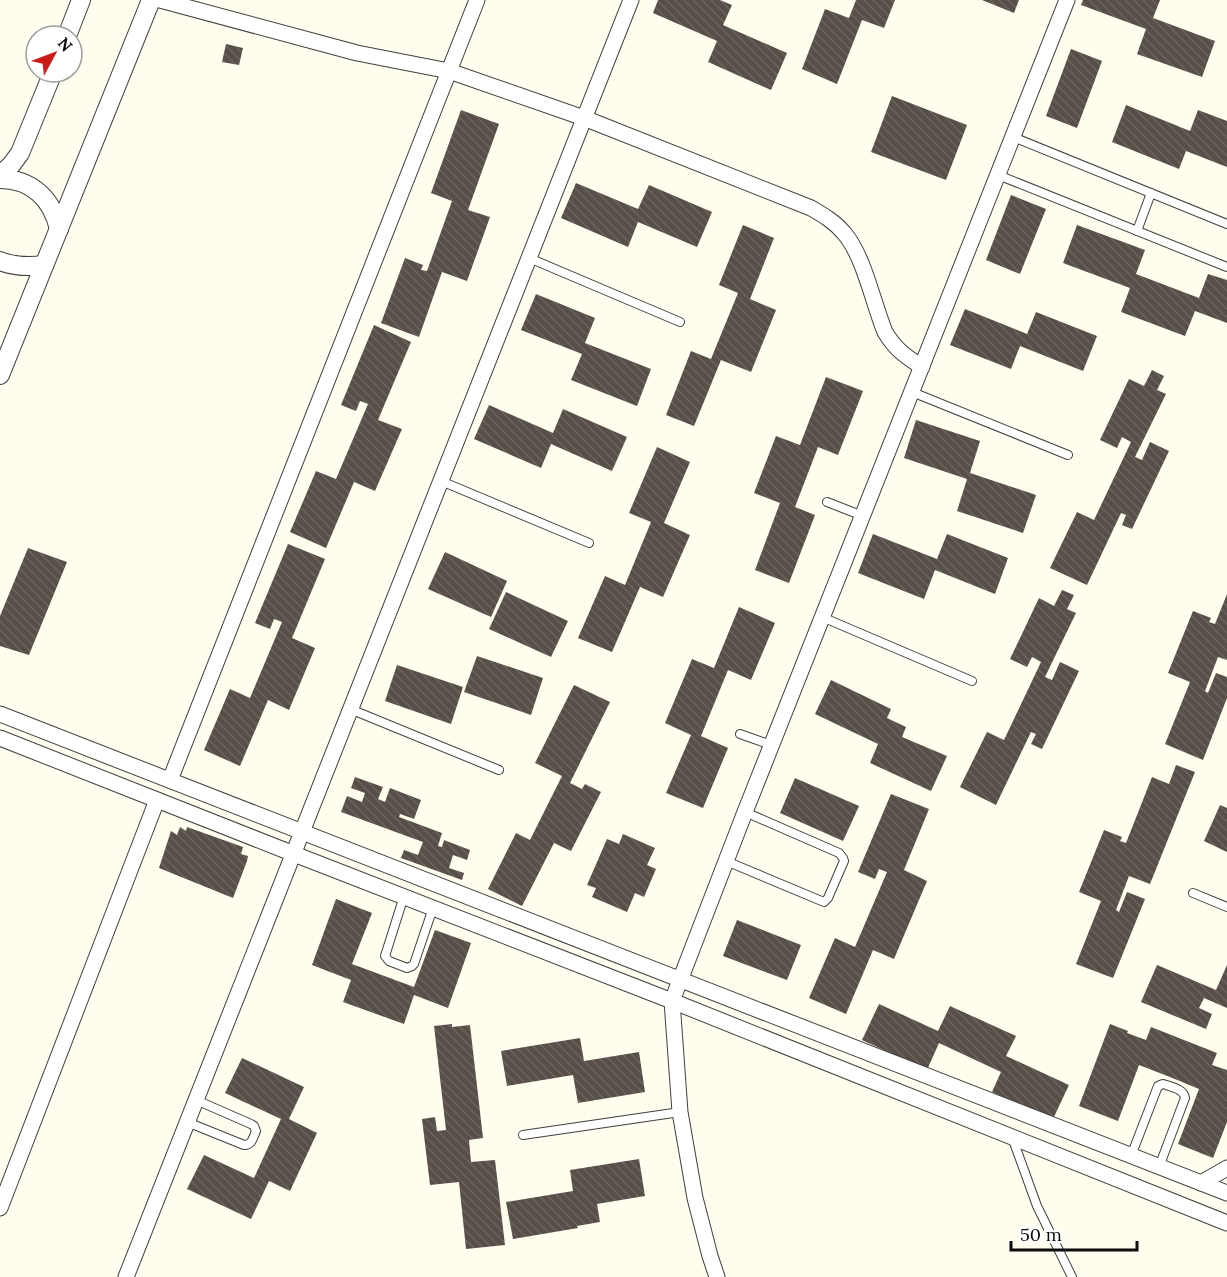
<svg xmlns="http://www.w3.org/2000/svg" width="1227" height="1277" viewBox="0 0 1227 1277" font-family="Lora,serif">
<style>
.building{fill:url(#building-back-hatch)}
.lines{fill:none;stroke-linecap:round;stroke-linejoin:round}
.service-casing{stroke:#404040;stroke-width:10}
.minor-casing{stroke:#404040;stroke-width:17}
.tertiary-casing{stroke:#404040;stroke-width:20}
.service{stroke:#fff;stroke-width:8}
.minor{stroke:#fff;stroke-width:15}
.tertiary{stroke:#fff;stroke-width:18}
</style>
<defs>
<pattern id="building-back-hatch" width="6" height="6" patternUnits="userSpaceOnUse" patternTransform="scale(1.5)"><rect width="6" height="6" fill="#574f48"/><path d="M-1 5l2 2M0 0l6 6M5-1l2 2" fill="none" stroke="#6a645e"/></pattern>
</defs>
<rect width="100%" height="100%" fill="#fffded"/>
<g class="building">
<path d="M658,0H720L732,5L723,25L787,53L771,90L708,62L717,41L653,13Z"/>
<path d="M856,0H895L884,28L862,20L837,84L802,69L825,9L849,18Z"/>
<path d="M982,0H1019L1014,13Z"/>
<path d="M1083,0H1160L1153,18L1215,41L1202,77L1137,54L1146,29L1081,5Z"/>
<path d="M226,44L243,48L239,65L222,62Z"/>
<path d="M1071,49L1102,61L1077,128L1046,116Z"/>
<path d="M892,96L967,125L946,180L871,152Z"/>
<path d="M1126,105L1190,131L1198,110L1227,121V167L1186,151L1179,169L1112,142Z"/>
<path d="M461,110L499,124L468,210L490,217L467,281L442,272L419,337L381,323L405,258L423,265L421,270L427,271L452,201L431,193Z"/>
<path d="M576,183L638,209L649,185L712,212L697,247L638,222L628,247L561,218Z"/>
<path d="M1011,195L1046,209L1020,274L986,260Z"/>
<path d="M743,225L774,238L750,299L776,310L751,372L721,360L694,426L666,415L691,351L711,359L738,293L719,285Z"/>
<path d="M1077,225L1145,250L1136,274L1199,298L1208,274L1227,280V323L1195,311L1185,336L1121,312L1130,288L1063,263Z"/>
<path d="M536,294L595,318L585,343L651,369L637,406L571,380L582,354L521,330Z"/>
<path d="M965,309L1027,334L1036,312L1097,336L1083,371L1020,346L1011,369L950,345Z"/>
<path d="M374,325L411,342L378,420L402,429L375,491L354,482L326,548L290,532L316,471L336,479L368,404L360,401L356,411L341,405Z"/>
<path d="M1152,370L1164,376L1157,390L1166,394L1135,457L1142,460L1150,442L1169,451L1132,529L1122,525L1126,515L1121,513L1087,585L1050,568L1077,512L1094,520L1131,442L1122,437L1117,448L1100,440L1129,379L1144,386Z"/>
<path d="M826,377L863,391L838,455L818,447L795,507L815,515L789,583L755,570L780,503L754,493L776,436L800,445Z"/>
<path d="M489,405L553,433L563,409L627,437L612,471L551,444L541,468L474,439Z"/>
<path d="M916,420L980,441L970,473L1036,495L1023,533L957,511L967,479L904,458Z"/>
<path d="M657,447L690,462L664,523L690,535L663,597L640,587L612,652L578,638L605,576L625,585L651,522L629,513Z"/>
<path d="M873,534L937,559L947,534L1008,558L995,594L935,570L924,599L858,573Z"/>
<path d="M288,544L325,559L292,638L315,648L289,710L268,700L240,766L204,750L230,689L250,698L282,622L274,619L270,629L255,623Z"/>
<path d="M28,548L67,562L29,655L0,646V616Z"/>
<path d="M445,552L507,581L491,617L428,589Z"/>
<path d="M1062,590L1074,595L1067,609L1076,613L1045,677L1052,680L1060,662L1079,671L1042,749L1031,744L1036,734L1031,732L996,805L960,787L987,732L1004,740L1041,662L1032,657L1027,667L1010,659L1039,598L1054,606Z"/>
<path d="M506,592L568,621L551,657L489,629Z"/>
<path d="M1227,594V660L1218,657L1205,691L1208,693L1216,673L1227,677V698L1203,760L1165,744L1190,682L1168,673L1193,611L1211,618L1209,622L1215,624Z"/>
<path d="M739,607L775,623L751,680L728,670L701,736L728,748L703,808L666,793L691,735L665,723L692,659L714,668Z"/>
<path d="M477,656L543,678L531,715L464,692Z"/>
<path d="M397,665L463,687L451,724L385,701Z"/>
<path d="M831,680L891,709L887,718L906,727L902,737L947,756L931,791L870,763L878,744L815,714Z"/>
<path d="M574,685L610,702L570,783L582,789L585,784L601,792L571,851L554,843L522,906L488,889L516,833L530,840L562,776L535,763Z"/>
<path d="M1176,765L1195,772L1150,884L1129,876L1116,910L1119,912L1127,892L1145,899L1113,978L1076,964L1101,901L1079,892L1104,830L1122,837L1120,841L1126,843L1152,777L1169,784Z"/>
<path d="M355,777L383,787L378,799L385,802L390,788L421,800L414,819L400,814L399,817L442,833L438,846L442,847L444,840L470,850L467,860L453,855L449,868L464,873L462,880L401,858L404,850L418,855L423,842L341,812L347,796L362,802L365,793L351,788Z"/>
<path d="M795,778L859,806L843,841L780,813Z"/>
<path d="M891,794L929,809L904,870L927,881L894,959L873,950L846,1014L809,998L835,938L855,947L887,872L879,869L875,879L858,872Z"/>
<path d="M1220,805L1227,808V852L1204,841Z"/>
<path d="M180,827L186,831L187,827L243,847L241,854L248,856L247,861L233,898L159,868L171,831L177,835Z"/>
<path d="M623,834L655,848L647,865L656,869L644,897L635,893L627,912L592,897L596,888L587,885L607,839L619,844Z"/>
<path d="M336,899L372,913L352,964L414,987L435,930L471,943L448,1008L414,995L404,1024L343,1002L351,980L312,965Z"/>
<path d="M737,920L801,945L787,980L723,956Z"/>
<path d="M1157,965L1216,990L1227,965V1008L1204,998L1199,1008L1212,1014L1206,1029L1141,1002Z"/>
<path d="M879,1004L938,1031L950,1006L1016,1036L1006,1056L1069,1085L1053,1119L992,1092L1001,1072L939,1043L927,1070L862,1040Z"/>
<path d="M452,1024V1027L470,1025L483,1138L469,1140L471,1162L495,1160L505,1245L466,1249L459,1182L430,1185L422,1119L435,1117L437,1131L446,1130L434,1026Z"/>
<path d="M1110,1024L1128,1031L1127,1033L1146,1040L1151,1027L1217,1053L1212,1065L1227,1070V1122L1213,1158L1178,1144L1199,1089L1170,1077L1139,1065L1118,1121L1079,1106Z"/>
<path d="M580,1038L584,1061L639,1052L645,1092L578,1103L573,1075L507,1086L501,1051Z"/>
<path d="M242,1058L304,1087L289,1119L317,1133L290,1191L269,1181L251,1219L187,1189L204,1155L254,1178L281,1119L225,1093Z"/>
<path d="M639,1159L645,1196L597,1204L600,1222L577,1226L578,1228L513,1239L506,1202L573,1191L570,1170Z"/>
</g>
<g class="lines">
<defs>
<g id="service">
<path d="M1013,137L1227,224"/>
<path d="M998,175L1227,267"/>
<path d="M1137,231L1151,193"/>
<path d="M529,258L680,322"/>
<path d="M912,392L1068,455"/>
<path d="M441,481L589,543"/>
<path d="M827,502L863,516"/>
<path d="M822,617L972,681"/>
<path d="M350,709L499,770"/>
<path d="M740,734L771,745"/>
<path d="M726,861L824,902L828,898L844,861L843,858L839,853L745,812"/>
<path d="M1193,893L1227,907"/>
<path d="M404,896L385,956L389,961L407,968L412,966L414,964L433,908"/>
<path d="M187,1122L244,1145C252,1145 253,1138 256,1131L254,1126L251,1124L196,1100"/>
<path d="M523,1135L680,1112"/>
<path d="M1012,1137L1037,1206L1072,1277"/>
<path d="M1131,1156L1158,1086L1163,1084C1172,1087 1184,1089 1185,1098L1159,1167"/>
</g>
<g id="minor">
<path d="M160,0L357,53L449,71L584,118L811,208C823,215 835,222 844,233C864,256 873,303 885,332C895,349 905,356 922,367"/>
<path d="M0,714L1227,1193"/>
<path d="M0,738L294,854L672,1001L1227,1223"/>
<path d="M170,780L477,0"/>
<path d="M1201,1183L1227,1168"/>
<path d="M0,1208L157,800"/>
<path d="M126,1277L631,0"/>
<path d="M717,1277L710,1256L695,1198L680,1112L672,1001L745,812L1067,0"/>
</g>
<g id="tertiary">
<path d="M67,36L81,0"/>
<path d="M0,176L12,164L20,153L53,72"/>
<path d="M0,179C32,179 52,199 59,229"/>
<path d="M0,261C15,267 29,267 44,265"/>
<path d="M0,375L151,0"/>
</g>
</defs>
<use href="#service" class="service-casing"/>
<use href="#minor" class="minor-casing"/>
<use href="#tertiary" class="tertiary-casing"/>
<use href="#service" class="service"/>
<use href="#minor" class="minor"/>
<use href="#tertiary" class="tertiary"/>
</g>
<g transform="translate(54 54) rotate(49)"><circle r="28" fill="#ffffff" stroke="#9e9e9e" stroke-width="1.5"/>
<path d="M0-4.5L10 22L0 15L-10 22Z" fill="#ca1b19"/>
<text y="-9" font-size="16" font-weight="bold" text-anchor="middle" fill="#0d0d0d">N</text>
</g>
<path d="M1011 1241v9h126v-9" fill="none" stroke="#0d0d0d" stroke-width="3"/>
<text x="1020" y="1241" font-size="18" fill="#0d0d0d" stroke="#ffffff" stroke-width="4.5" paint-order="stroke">50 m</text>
</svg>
